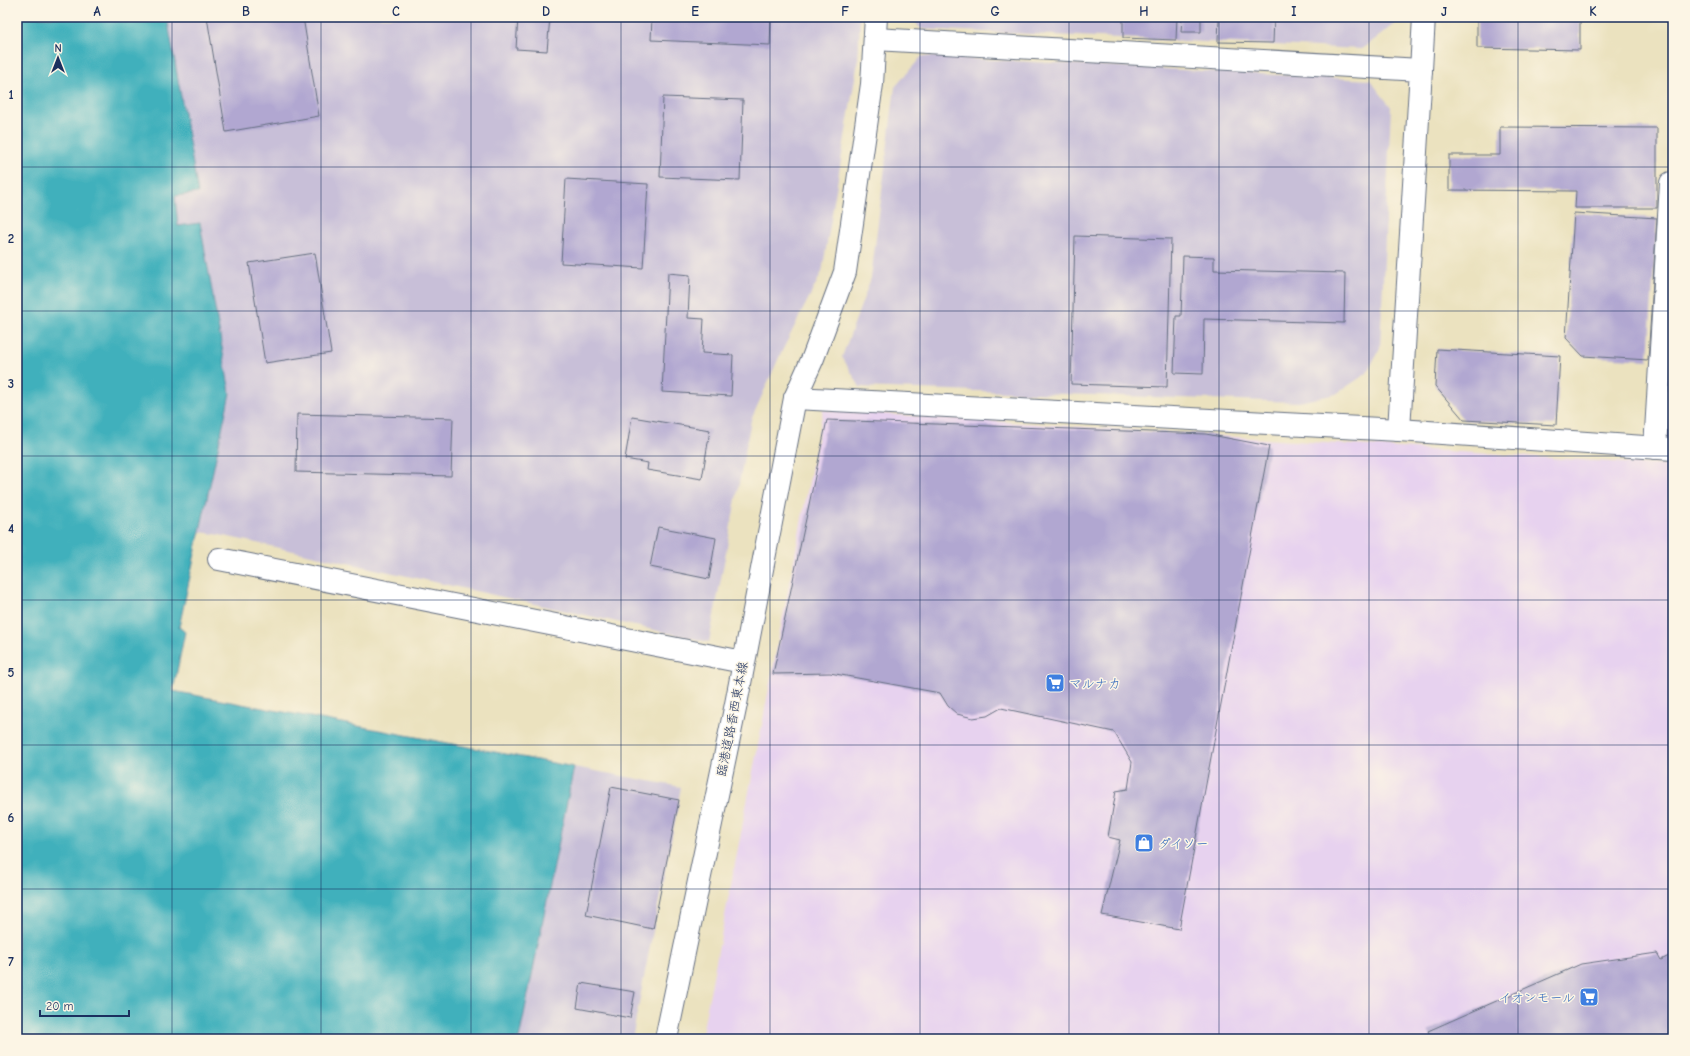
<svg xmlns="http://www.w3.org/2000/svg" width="1690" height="1056" viewBox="0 0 1690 1056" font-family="'Comic Neue','Klee One',sans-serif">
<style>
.built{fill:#e7d2ef}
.industrial{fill:#c8bfd8}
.water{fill:#41b0bc;stroke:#2e708d}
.building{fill:#b1a7d1}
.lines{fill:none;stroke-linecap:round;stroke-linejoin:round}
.minor-casing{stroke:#646e80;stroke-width:24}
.tertiary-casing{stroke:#646e80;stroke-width:24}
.minor{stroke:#fff;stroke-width:22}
.tertiary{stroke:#fff;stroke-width:22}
.grid{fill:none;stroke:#1b2f5e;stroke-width:1;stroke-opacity:0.55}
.labels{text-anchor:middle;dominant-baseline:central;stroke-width:3;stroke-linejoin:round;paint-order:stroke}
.shop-label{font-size:13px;fill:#366cbe;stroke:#fcf5e5;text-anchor:start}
.street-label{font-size:13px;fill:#1b2f5e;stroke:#fcf5e5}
.neatline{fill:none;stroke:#1b2f5e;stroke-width:1.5}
.grid-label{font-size:13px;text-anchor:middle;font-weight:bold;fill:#1b2f5e}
</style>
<rect width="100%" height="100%" fill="#fcf5e5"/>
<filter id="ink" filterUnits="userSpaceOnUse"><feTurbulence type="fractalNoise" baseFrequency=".025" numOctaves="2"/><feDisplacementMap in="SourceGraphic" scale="8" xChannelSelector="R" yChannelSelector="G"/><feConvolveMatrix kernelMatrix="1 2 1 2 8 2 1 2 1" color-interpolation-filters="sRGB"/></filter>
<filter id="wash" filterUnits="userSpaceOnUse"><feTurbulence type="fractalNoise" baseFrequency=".012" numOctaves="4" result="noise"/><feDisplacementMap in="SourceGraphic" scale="16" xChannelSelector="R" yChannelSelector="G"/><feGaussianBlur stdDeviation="0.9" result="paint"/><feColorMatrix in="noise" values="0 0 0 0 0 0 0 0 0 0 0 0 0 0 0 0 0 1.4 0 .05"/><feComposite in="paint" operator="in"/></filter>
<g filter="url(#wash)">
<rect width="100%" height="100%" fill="#ebe2bf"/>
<path class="built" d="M823,410L1673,466V1039H701Z"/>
<g class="industrial">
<path d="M167,17H860L858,61L822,272L781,353L751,420L709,642L215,534L200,532L230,393L200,223L178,227L174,196L197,193Z"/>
<path d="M911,17H1398V22L1362,49L921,29Z"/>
<path d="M922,56L1370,80L1391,107L1380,348L1367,373L1336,394L1299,402L860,387L842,357L871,278L895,87Z"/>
<path d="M1673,177V440L1657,439Z"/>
<path d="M574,767L681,787L632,1039H519Z"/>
</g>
<path class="water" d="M17,17H167L198,193L175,196L178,226L200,223L230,393L179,627L185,632L173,691L574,767L519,1039H17Z"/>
<g id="blocks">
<g class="building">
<path d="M207,17H303L319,116L226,132Z"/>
<path d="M518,17H550L547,51L516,49Z"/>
<path d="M652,17H771L770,45L651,40Z"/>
<path d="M1123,17H1177L1176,40L1123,38Z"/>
<path d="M1182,17H1201V32H1181Z"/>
<path d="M1219,17H1274L1273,43L1218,42Z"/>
<path d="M1477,17H1580V50L1477,48Z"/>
<path d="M663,97L743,100L740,180L660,177Z"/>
<path d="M1500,127L1657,128V208H1575L1576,191L1449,190V155H1500Z"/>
<path d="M566,179L648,184L643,268L561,263Z"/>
<path d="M1574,213L1657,218L1648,360L1583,356L1566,338Z"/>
<path d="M1075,236L1171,239L1167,387L1071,384Z"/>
<path d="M315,253L331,353L265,363L249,263Z"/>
<path d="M1183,256L1214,257V270L1345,273L1344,323L1204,319L1203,374L1174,373L1176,316H1181Z"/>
<path d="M668,273L690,275L688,318L704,319L702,353L733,355L731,396L662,392Z"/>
<path d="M1437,349L1560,356L1556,425L1464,420L1435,386Z"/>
<path d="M297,414L453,418L451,476L296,472Z"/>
<path d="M632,417L710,430L702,479L647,470L648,463L625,459Z"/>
<path d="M827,420L1206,434L1269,446L1179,929L1102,915L1120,840L1108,837L1116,791L1128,789L1132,762L1114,732L1001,708L987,716L973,718L957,714L948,706L940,693L830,673L773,674Z"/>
<path d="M658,527L716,538L709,579L650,567Z"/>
<path d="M611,787L679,800L653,929L586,915Z"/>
<path d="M1657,953L1661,960L1673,954V1039H1432L1428,1031L1581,964Z"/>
<path d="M581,983L635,992L630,1018L577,1008Z"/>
</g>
</g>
</g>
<g filter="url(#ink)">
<use href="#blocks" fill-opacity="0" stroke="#646e80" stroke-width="1"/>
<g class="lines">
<defs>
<g id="minor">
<path d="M1421,70L1424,17"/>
<path d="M795,398L1399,430L1421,70L875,39"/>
<path d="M1399,430L1673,449"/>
<path d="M1655,448L1671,183"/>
<path d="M219,559L743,662"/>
</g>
<path id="tertiary" d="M666,1039L736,704L795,398L813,358L845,272L872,84L876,17"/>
</defs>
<use href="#minor" class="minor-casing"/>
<use href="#tertiary" class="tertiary-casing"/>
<use href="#minor" class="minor"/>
<use href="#tertiary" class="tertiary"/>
</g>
</g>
<path class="grid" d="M172,17V1039M321,17V1039M471,17V1039M621,17V1039M770,17V1039M920,17V1039M1069,17V1039M1219,17V1039M1369,17V1039M1518,17V1039M17,167H1673M17,311H1673M17,456H1673M17,600H1673M17,745H1673M17,889H1673"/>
<defs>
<symbol id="supermarket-square" viewBox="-11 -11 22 22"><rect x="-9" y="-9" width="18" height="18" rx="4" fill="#3f7fe0" stroke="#fcf5e5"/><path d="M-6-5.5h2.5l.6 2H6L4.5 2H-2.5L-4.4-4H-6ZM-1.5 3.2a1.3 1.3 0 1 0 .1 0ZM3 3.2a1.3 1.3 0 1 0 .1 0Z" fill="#fff"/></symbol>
<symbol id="shop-square" viewBox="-11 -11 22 22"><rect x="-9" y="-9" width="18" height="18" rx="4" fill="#3f7fe0" stroke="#fcf5e5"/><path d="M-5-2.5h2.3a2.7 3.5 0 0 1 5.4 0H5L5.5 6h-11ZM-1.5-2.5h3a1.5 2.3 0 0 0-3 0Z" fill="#fff"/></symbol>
</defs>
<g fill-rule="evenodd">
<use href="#supermarket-square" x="1044" y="672" width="22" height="22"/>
<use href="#shop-square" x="1133" y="832" width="22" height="22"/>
<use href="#supermarket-square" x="1578" y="986" width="22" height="22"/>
</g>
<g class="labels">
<g class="shop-label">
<text x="1069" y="683">マルナカ</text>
<text x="1158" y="843">ダイソー</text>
<text x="1575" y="997" text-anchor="end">イオンモール</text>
</g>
<g class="street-label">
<text transform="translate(732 719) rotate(-79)">臨港道路香西東本線</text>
</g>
</g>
<rect width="1690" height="1056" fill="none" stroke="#fcf5e5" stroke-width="44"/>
<g transform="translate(58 58)" stroke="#fcf5e5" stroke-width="3" paint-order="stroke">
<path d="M0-3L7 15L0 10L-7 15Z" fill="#1b2f5e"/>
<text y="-6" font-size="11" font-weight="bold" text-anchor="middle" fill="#1b2f5e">N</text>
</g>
<path d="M40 1010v6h89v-6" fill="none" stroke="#1b2f5e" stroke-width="2"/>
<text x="46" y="1010" font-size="12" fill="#1b2f5e" stroke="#fcf5e5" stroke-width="3" paint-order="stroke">20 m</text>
<rect x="22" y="22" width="1646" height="1012" class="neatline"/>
<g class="grid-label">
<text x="97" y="16">A</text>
<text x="246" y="16">B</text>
<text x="396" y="16">C</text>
<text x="546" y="16">D</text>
<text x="695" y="16">E</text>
<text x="845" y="16">F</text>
<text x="995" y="16">G</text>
<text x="1144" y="16">H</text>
<text x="1294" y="16">I</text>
<text x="1444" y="16">J</text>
<text x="1593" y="16">K</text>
<text x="11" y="99">1</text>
<text x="11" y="243">2</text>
<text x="11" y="388">3</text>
<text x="11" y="533">4</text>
<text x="11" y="677">5</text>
<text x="11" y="822">6</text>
<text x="11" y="966">7</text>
</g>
</svg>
